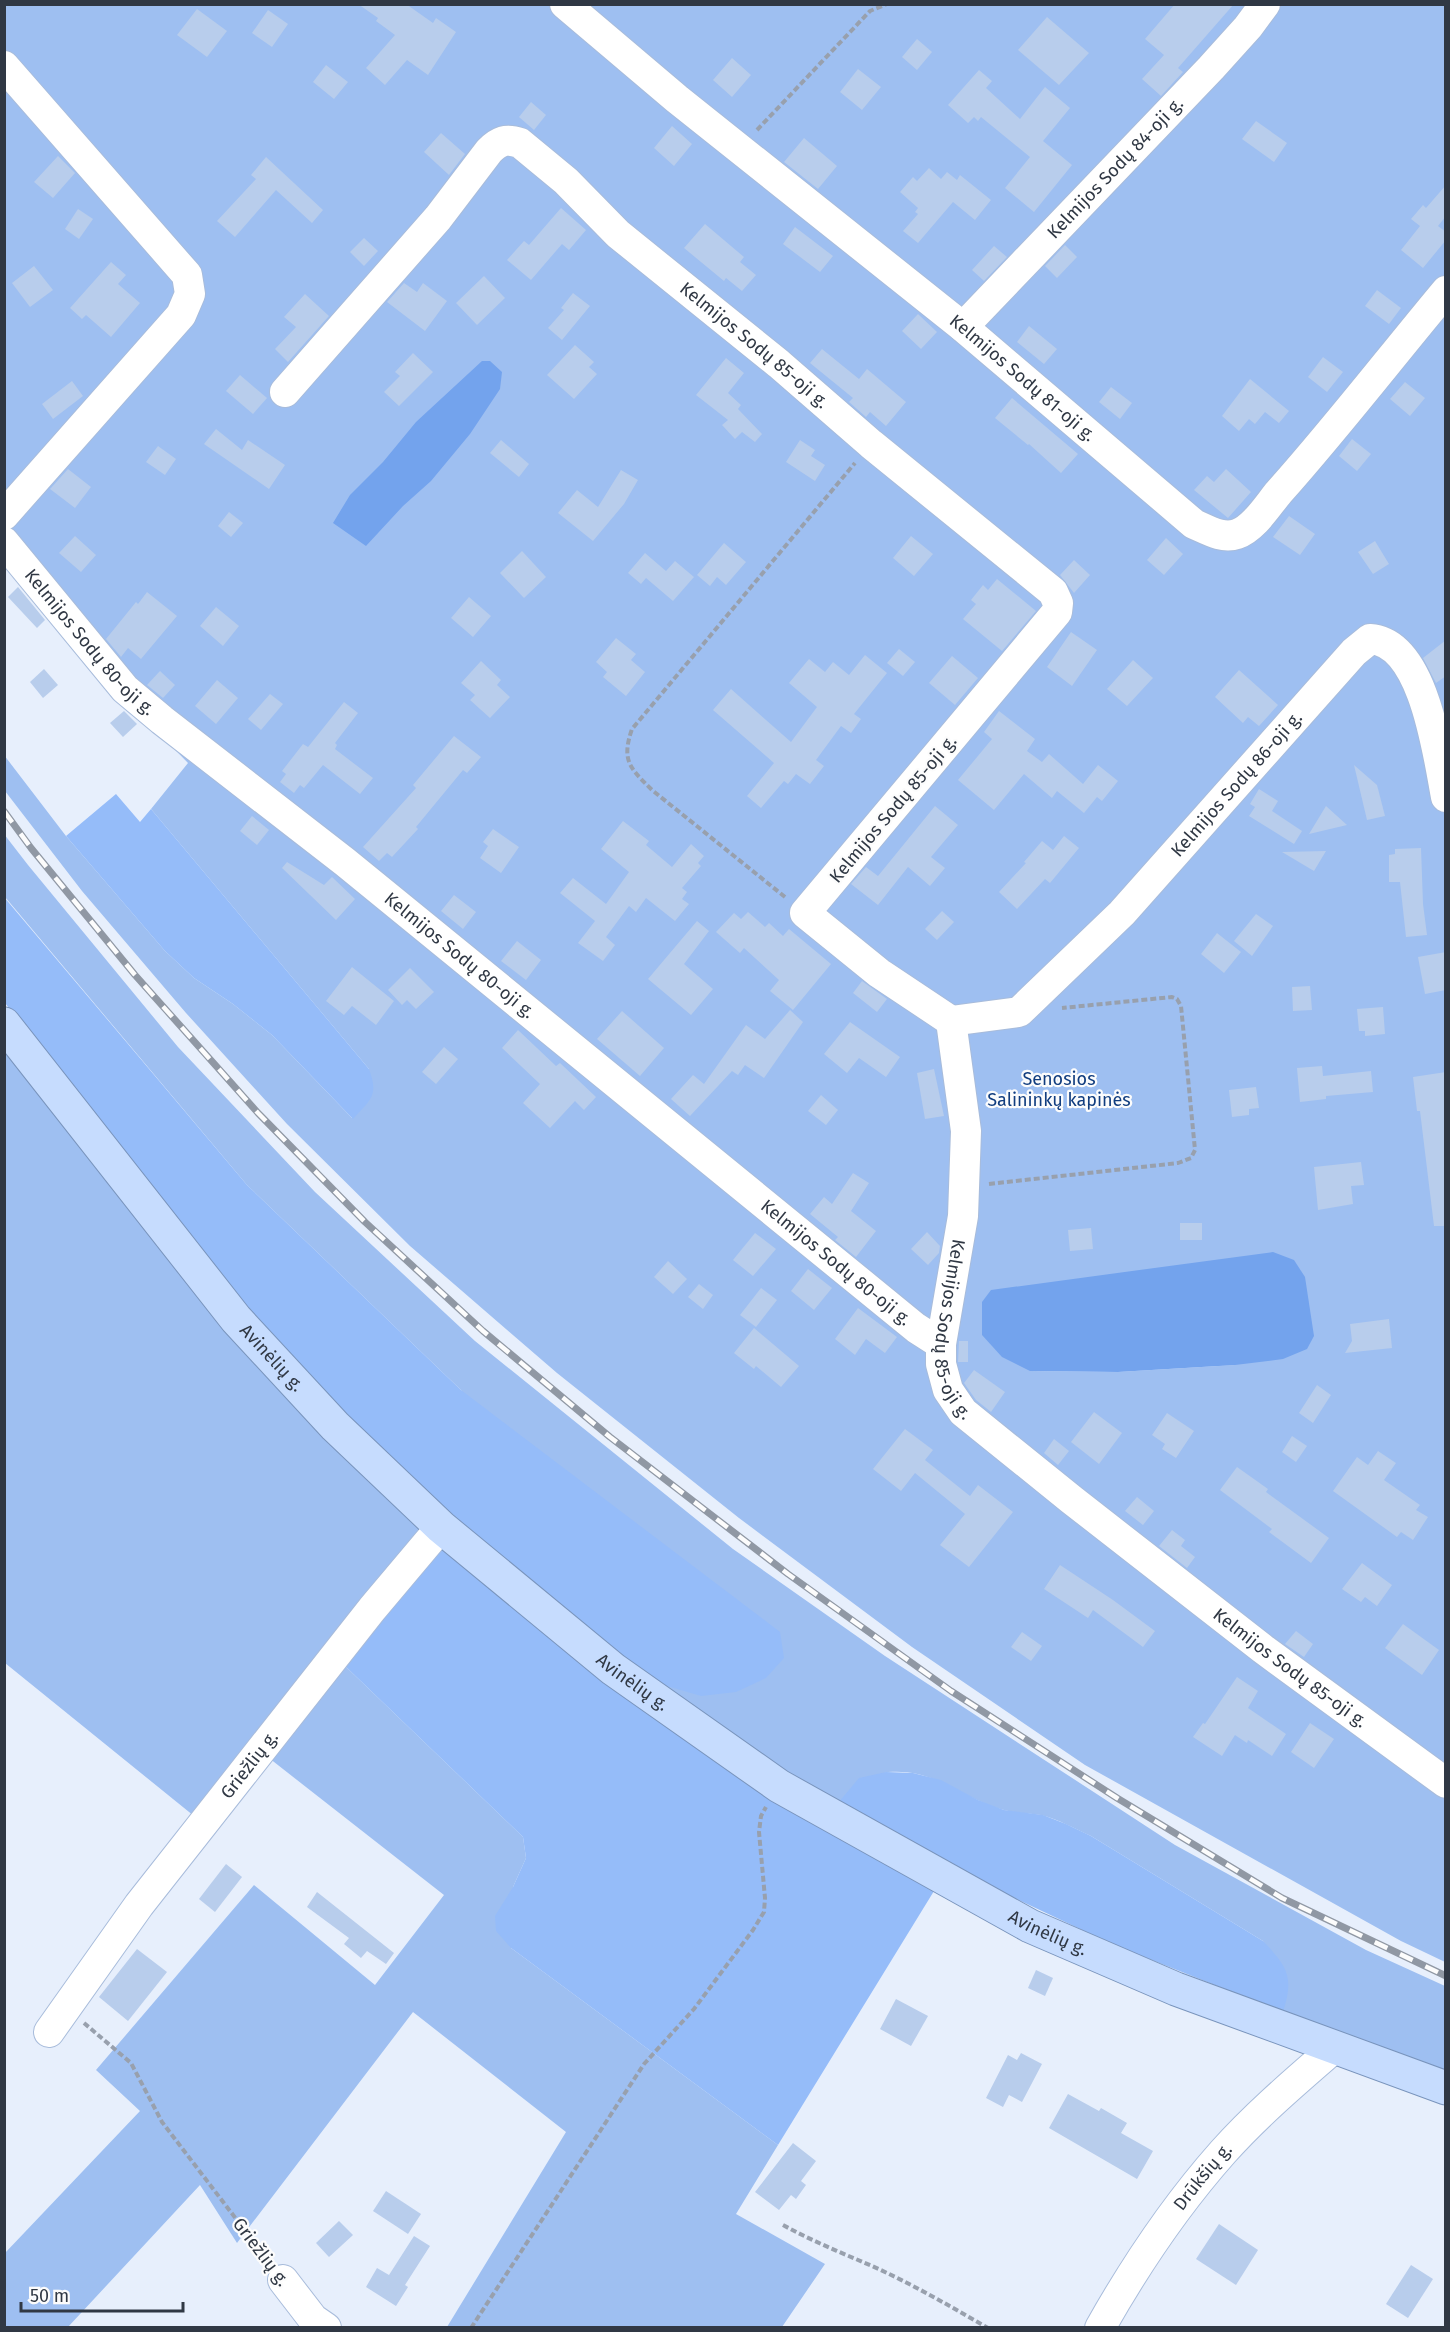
<svg xmlns="http://www.w3.org/2000/svg" width="1450" height="2332" viewBox="0 0 1450 2332" font-family="'Fira Sans',sans-serif">
<style>
.green{fill:#9ebff1;fill-rule:evenodd}
.forest{fill:#95bcf9}
.water{fill:#73a3ed}
.building{fill:#b8cdec}
.lines{fill:none;stroke-linecap:round;stroke-linejoin:round}
.minor-casing{stroke:#a8bcdb;stroke-width:32}
.major-casing{stroke:#7994bc;stroke-width:35}
.path{stroke:#98a0ad;stroke-width:4;stroke-dasharray:6 3;stroke-linecap:butt}
.minor{stroke:#fff;stroke-width:30}
.major{stroke:#c6dcfe;stroke-width:33}
.rail-casing{stroke:#9098a4;stroke-width:7}
.rail{stroke:#fcfcfc;stroke-width:4.5;stroke-dasharray:14;stroke-linecap:butt}
.labels{text-anchor:middle;dominant-baseline:central;stroke-width:4.5;stroke-linejoin:round;paint-order:stroke}
.street-label{font-size:18px;fill:#303844;stroke:#fcfcfc}
.park-label{font-size:18px;fill:#113d7f;stroke:#fcfcfc}
</style>
<rect width="100%" height="100%" fill="#e7effc"/>
<g class="green">
<path d="M5,5H1445V1962L1401,1941L1085,1765L912,1647L739,1518L557,1373L410,1246L287,1124L186,1013L82,891L5,791L4,755L66,836L165,951L194,978L233,1004L272,1035L352,1118L369,1069L151,809L188,763L105,678L5,552ZM1235,1365L1118,1372L1030,1371Z"/>
<path d="M4,834L28,865L178,1047L315,1192L475,1341L733,1549L885,1656L1175,1845L1366,1950L1445,1986V2072L1283,2012L1263,1941L1091,1836C1075,1829 1058,1819 1041,1815C1029,1813 1016,1813 1004,1810C962,1799 936,1768 888,1772C879,1773 848,1797 838,1803L748,1750L657,1683L461,1390L247,1185L5,897Z"/>
<path d="M4,1044L439,1544L343,1664L523,1837L526,1858L513,1887L511,1948L778,2145L736,2214L825,2264L782,2327H447L566,2132L413,2012L237,2243L200,2185L68,2327H5V2253L140,2111L96,2070L254,1885L375,1985L444,1895L251,1744L194,1816L5,1663Z"/>
</g>
<g class="forest">
<path d="M116,794L140,822L151,809L369,1069C379,1096 371,1099 353,1119L272,1035L233,1004L194,978L165,951L66,836Z"/>
<path d="M4,897L247,1185L461,1390L780,1632L784,1658L766,1678L736,1692L701,1696L657,1683L507,1566L357,1425L238,1299L5,1003Z"/>
<path d="M439,1544L580,1663L702,1751L934,1891L778,2145L511,1948L496,1931L495,1916L513,1887L526,1858L523,1837L343,1664Z"/>
<path d="M886,1772L913,1773L941,1780L978,1800L1004,1810L1043,1815L1066,1824L1091,1836L1263,1941C1288,1967 1294,1977 1283,2012L1114,1945L1002,1892L838,1803L859,1778Z"/>
</g>
<g class="water">
<path d="M482,361H490L502,372L500,389L470,434L431,481L403,506L366,546L333,523L350,495L383,462L416,422Z"/>
<path d="M1273,1252L1294,1260L1305,1277L1314,1336L1307,1349L1283,1359L1235,1365L1118,1372L1030,1371L1002,1357L982,1335V1302L991,1290Z"/>
</g>
<g class="building">
<path d="M358,4H406L433,23L436,18L456,32L428,75L407,60L385,85L366,68L395,35L376,21L378,18Z"/>
<path d="M1175,4H1234L1178,68L1183,72L1161,96L1142,79L1164,55L1145,39Z"/>
<path d="M197,9L227,31L207,57L177,35Z"/>
<path d="M268,10L288,24L272,47L252,33Z"/>
<path d="M1047,17L1089,53L1059,85L1018,50Z"/>
<path d="M917,39L932,52L917,70L902,57Z"/>
<path d="M732,58L751,75L732,97L713,80Z"/>
<path d="M326,65L348,82L334,99L313,82Z"/>
<path d="M858,69L881,87L862,110L840,92Z"/>
<path d="M979,70L992,81L986,88L1020,119L1045,87L1070,108L1043,141L1072,165L1034,212L1005,188L1030,157L981,117L978,121L974,117L968,123L948,105Z"/>
<path d="M531,102L546,115L534,130L519,117Z"/>
<path d="M1256,121L1287,143L1274,162L1242,139Z"/>
<path d="M672,126L692,144L674,166L654,148Z"/>
<path d="M441,133L465,154L449,175L424,152Z"/>
<path d="M804,138L837,166L818,189L784,162Z"/>
<path d="M58,156L75,173L53,198L34,182Z"/>
<path d="M266,157L323,210L312,223L276,190L235,237L217,221L256,179L251,175Z"/>
<path d="M929,168L941,179L947,172L957,180L960,175L991,200L975,220L953,202L918,243L903,231L918,214L915,212L918,208L900,192L913,177L917,181Z"/>
<path d="M1446,185V216L1438,226L1446,232V240L1423,268L1401,250L1420,226L1411,219L1423,205L1426,208Z"/>
<path d="M561,208L586,230L569,250L562,244L531,280L507,260L524,241L529,245Z"/>
<path d="M78,209L93,219L79,239L65,229Z"/>
<path d="M705,224L744,257L740,262L756,275L742,291L726,278L724,281L684,248Z"/>
<path d="M795,227L833,256L820,272L783,244Z"/>
<path d="M364,238L378,251L364,266L350,252Z"/>
<path d="M1065,245L1077,257L1057,278L1045,266Z"/>
<path d="M994,246L1007,257L984,281L972,270Z"/>
<path d="M111,262L126,275L118,284L140,303L111,337L86,315L82,319L70,308Z"/>
<path d="M34,266L53,290L30,307L12,283Z"/>
<path d="M484,276L505,298L477,325L456,303Z"/>
<path d="M404,283L417,292L423,283L447,301L425,331L387,302Z"/>
<path d="M1377,290L1401,308L1389,324L1365,306Z"/>
<path d="M573,293L590,306L562,340L548,328L564,310L561,308Z"/>
<path d="M305,294L329,316L288,362L275,349L296,327L284,317Z"/>
<path d="M918,314L937,332L921,349L902,331Z"/>
<path d="M1029,326L1057,349L1044,364L1017,342Z"/>
<path d="M575,345L594,362L589,367L597,374L574,399L547,375Z"/>
<path d="M822,349L859,379L867,369L906,402L886,426L870,412L866,417L849,402L853,398L810,363Z"/>
<path d="M413,353L433,372L399,406L384,392L400,376L395,372Z"/>
<path d="M1323,357L1343,372L1327,392L1308,377Z"/>
<path d="M726,358L744,373L728,393L741,405L738,409L762,434L755,442L742,432L735,439L722,425L728,420L696,395Z"/>
<path d="M240,375L267,398L253,414L226,391Z"/>
<path d="M1250,379L1289,411L1279,423L1265,412L1255,424L1249,419L1239,431L1222,416Z"/>
<path d="M72,381L83,396L53,419L42,404Z"/>
<path d="M1405,382L1425,398L1410,416L1390,399Z"/>
<path d="M1111,387L1132,403L1120,419L1099,402Z"/>
<path d="M1012,398L1078,454L1061,473L1029,444L1028,445L995,418Z"/>
<path d="M216,429L242,450L248,440L285,465L269,489L204,444Z"/>
<path d="M1352,439L1371,454L1357,471L1339,456Z"/>
<path d="M501,440L529,464L519,477L490,453Z"/>
<path d="M800,440L815,450L811,456L825,465L815,481L786,462Z"/>
<path d="M158,446L176,459L165,475L146,462Z"/>
<path d="M68,469L91,487L75,508L50,489Z"/>
<path d="M1226,469L1251,492L1228,518L1194,490L1207,476L1214,482Z"/>
<path d="M621,470L638,480L624,504L593,541L558,513L577,490L598,507Z"/>
<path d="M229,512L243,523L231,537L218,526Z"/>
<path d="M1289,516L1315,534L1300,555L1273,537Z"/>
<path d="M75,536L96,555L81,572L59,553Z"/>
<path d="M911,536L933,554L914,576L893,558Z"/>
<path d="M1166,538L1183,554L1164,575L1147,560Z"/>
<path d="M1375,541L1389,564L1373,574L1358,552Z"/>
<path d="M724,543L746,562L726,585L717,577L710,586L697,575Z"/>
<path d="M522,551L546,577L524,598L500,573Z"/>
<path d="M645,553L666,571L675,561L694,577L673,601L646,578L641,584L628,573Z"/>
<path d="M1074,560L1090,575L1074,593L1060,575Z"/>
<path d="M997,579L1036,611L1002,651L963,619L976,604L971,600L983,585L988,590Z"/>
<path d="M18,587L45,620L37,628L8,597Z"/>
<path d="M147,592L177,616L141,659L128,648L121,657L106,639L136,602L138,604Z"/>
<path d="M469,597L491,616L473,637L451,618Z"/>
<path d="M216,607L239,626L223,646L200,626Z"/>
<path d="M1071,632L1097,650L1072,686L1047,667Z"/>
<path d="M616,638L636,654L631,660L645,672L626,696L603,677L607,672L596,662Z"/>
<path d="M1446,640V676L1436,683L1423,658Z"/>
<path d="M899,649L915,662L903,676L887,663Z"/>
<path d="M865,655L887,673L854,714L861,719L851,733L841,726L816,760L824,766L810,784L796,774L788,784L784,781L761,808L747,796L774,763L713,710L731,689L791,742L817,707L789,683L809,659L825,672L833,662L849,675Z"/>
<path d="M952,656L978,678L955,705L929,683Z"/>
<path d="M1133,660L1153,678L1127,706L1107,689Z"/>
<path d="M481,661L501,680L497,685L510,697L490,718L470,700L475,695L461,683Z"/>
<path d="M44,669L58,685L43,698L30,682Z"/>
<path d="M1239,670L1278,705L1259,726L1248,717L1243,723L1215,697Z"/>
<path d="M160,671L175,685L163,698L147,685Z"/>
<path d="M217,680L238,698L216,724L195,706Z"/>
<path d="M270,694L283,704L261,730L248,719Z"/>
<path d="M344,702L358,713L335,743L337,745L335,749L373,778L360,794L323,765L304,788L300,785L294,793L280,782L286,774L282,771L303,744L308,747Z"/>
<path d="M124,711L137,724L123,737L110,723Z"/>
<path d="M999,711L1035,739L1027,751L1042,762L1049,754L1083,784L1098,765L1118,781L1102,801L1097,797L1084,813L1057,791L1052,798L1024,774L994,810L958,780L992,739L984,732Z"/>
<path d="M454,736L481,757L467,773L463,770L416,827L418,829L392,857L387,853L379,861L363,847L416,788L413,785Z"/>
<path d="M1354,765L1377,785L1385,816L1367,820Z"/>
<path d="M1259,789L1278,801L1272,811L1302,831L1294,844L1249,816L1255,807L1250,804Z"/>
<path d="M935,806L958,825L931,857L945,868L930,886L908,867L878,905L851,884L866,867L878,876Z"/>
<path d="M1326,806L1347,825L1309,834Z"/>
<path d="M252,816L269,830L257,845L240,831Z"/>
<path d="M623,821L649,841L646,845L672,867L691,844L704,856L698,863L701,866L682,888L687,892L682,899L689,904L675,921L646,898L636,912L629,906L606,937L615,945L603,961L578,943L595,921L560,893L573,878L606,904L629,872L601,849Z"/>
<path d="M493,829L519,847L501,873L480,858L488,846L483,842Z"/>
<path d="M1064,836L1079,848L1050,883L1045,879L1017,909L999,892L1026,863L1024,862L1042,841L1053,850Z"/>
<path d="M1421,848L1423,904L1427,935L1406,937L1400,882H1389V855L1395,854V849Z"/>
<path d="M1326,851L1314,871L1282,852Z"/>
<path d="M287,862L324,885L332,877L355,899L336,920L282,868Z"/>
<path d="M454,895L476,912L463,929L441,911Z"/>
<path d="M942,911L954,922L937,940L925,929Z"/>
<path d="M748,912L765,927L769,923L783,936L789,929L831,964L793,1010L770,991L779,980L744,948L740,953L716,932L734,913L741,919Z"/>
<path d="M1256,914L1273,926L1252,956L1234,941Z"/>
<path d="M697,921L709,931L684,964L713,989L691,1015L648,979Z"/>
<path d="M1217,933L1241,952L1224,973L1201,954Z"/>
<path d="M517,941L541,960L526,980L501,961Z"/>
<path d="M1446,952V990L1425,994L1418,957Z"/>
<path d="M352,967L394,1001L376,1025L352,1006L344,1015L326,1001Z"/>
<path d="M410,968L434,992L416,1009L407,1000L402,1005L388,990Z"/>
<path d="M862,981L887,999L877,1012L853,993Z"/>
<path d="M1310,986L1312,1010L1293,1011L1292,987Z"/>
<path d="M1383,1007L1385,1034L1365,1036V1031H1359L1357,1009Z"/>
<path d="M790,1010L803,1022L764,1078L745,1065L738,1075L732,1071L690,1116L671,1099L693,1075L704,1084L746,1025L765,1039Z"/>
<path d="M622,1011L664,1048L640,1076L597,1039Z"/>
<path d="M850,1022L900,1057L886,1077L859,1058L847,1073L824,1054Z"/>
<path d="M518,1030L556,1066L560,1063L596,1097L584,1110L575,1101L550,1128L523,1103L540,1084L502,1048Z"/>
<path d="M444,1047L458,1059L436,1084L422,1072Z"/>
<path d="M1322,1066L1323,1076L1371,1071L1373,1092L1326,1096V1099L1300,1102L1297,1068Z"/>
<path d="M934,1069L944,1116L925,1119L917,1073Z"/>
<path d="M1446,1072V1226H1434L1420,1111H1417L1413,1077Z"/>
<path d="M1256,1087L1259,1108L1249,1109V1115L1232,1117L1229,1090Z"/>
<path d="M821,1095L838,1110L826,1125L808,1111Z"/>
<path d="M1361,1162L1364,1185L1351,1186L1353,1204L1318,1210L1314,1167Z"/>
<path d="M853,1173L869,1183L851,1211L876,1231L856,1257L835,1240L838,1237L810,1214L824,1197L832,1204Z"/>
<rect x="1180" y="1223" width="22" height="17"/>
<path d="M1091,1228L1093,1249L1070,1251L1068,1230Z"/>
<path d="M927,1232L940,1246L939,1253L928,1265L911,1249Z"/>
<path d="M755,1233L776,1249L753,1276L733,1260Z"/>
<path d="M668,1261L687,1279L673,1294L654,1277Z"/>
<path d="M808,1269L832,1288L814,1310L791,1291Z"/>
<path d="M699,1284L713,1295L703,1309L688,1297Z"/>
<path d="M761,1288L777,1300L756,1327L740,1315Z"/>
<path d="M858,1308L897,1337L885,1353L866,1339L855,1355L835,1339Z"/>
<path d="M1389,1319L1392,1348L1345,1353L1352,1341L1350,1324Z"/>
<path d="M754,1328L799,1366L781,1387L756,1366L754,1369L734,1353Z"/>
<path d="M959,1341H968V1362H958Z"/>
<path d="M974,1370L1005,1392L991,1412L976,1400L964,1383Z"/>
<path d="M1317,1385L1331,1395L1313,1423L1299,1413Z"/>
<path d="M1094,1412L1122,1433L1099,1464L1071,1442Z"/>
<path d="M1167,1413L1194,1431L1176,1458L1162,1449L1165,1444L1152,1435Z"/>
<path d="M905,1429L933,1450L925,1460L970,1496L978,1485L1013,1512L969,1567L940,1545L965,1514L915,1473L901,1491L873,1469Z"/>
<path d="M1292,1436L1307,1446L1296,1462L1282,1452Z"/>
<path d="M1054,1439L1069,1451L1058,1465L1044,1453Z"/>
<path d="M1378,1451L1396,1463L1384,1480L1420,1505L1416,1510L1428,1517L1413,1540L1401,1532L1397,1537L1333,1491L1357,1457L1368,1465Z"/>
<path d="M1237,1467L1268,1489L1266,1492L1329,1538L1311,1563L1269,1532L1272,1529L1220,1490Z"/>
<path d="M1137,1497L1154,1511L1143,1525L1125,1511Z"/>
<path d="M1172,1530L1185,1540L1181,1546L1195,1557L1187,1568L1159,1546Z"/>
<path d="M1362,1563L1392,1585L1377,1606L1365,1597L1361,1602L1342,1589Z"/>
<path d="M1060,1565L1113,1600L1155,1631L1143,1647L1093,1610L1088,1618L1044,1589Z"/>
<path d="M1403,1624L1439,1650L1422,1675L1385,1648Z"/>
<path d="M1296,1631L1313,1644L1304,1657L1285,1644Z"/>
<path d="M1022,1632L1042,1646L1031,1661L1011,1647Z"/>
<path d="M1237,1677L1258,1691L1248,1708L1286,1734L1272,1756L1248,1740L1247,1743L1235,1735L1222,1756L1193,1737L1203,1723L1205,1724Z"/>
<path d="M1310,1723L1334,1739L1314,1768L1291,1752Z"/>
<path d="M226,1864L242,1877L215,1912L199,1899Z"/>
<path d="M317,1892L394,1953L386,1964L367,1951L361,1958L344,1944L349,1938L307,1907Z"/>
<path d="M137,1949L167,1972L128,2021L99,1997Z"/>
<path d="M1036,1970L1053,1978L1045,1996L1028,1988Z"/>
<path d="M896,1999L928,2016L911,2046L880,2029Z"/>
<path d="M1021,2053L1042,2064L1022,2102L1009,2095L1003,2107L986,2098L1008,2055L1017,2060Z"/>
<path d="M1068,2094L1099,2111L1101,2108L1127,2123L1121,2133L1153,2151L1137,2179L1049,2128Z"/>
<path d="M793,2143L816,2161L801,2181L806,2185L796,2199L791,2195L779,2210L755,2192Z"/>
<path d="M386,2191L421,2214L408,2234L373,2211Z"/>
<path d="M339,2221L353,2235L329,2257L316,2243Z"/>
<path d="M1219,2224L1258,2250L1236,2285L1196,2259Z"/>
<path d="M414,2236L430,2246L405,2285L408,2287L396,2306L366,2287L377,2268L389,2275Z"/>
<path d="M1411,2265L1433,2279L1408,2318L1386,2304Z"/>
</g>
<g class="lines">
<defs>
<g id="minor">
<path id="s1" d="M565,4L677,99L963,327L1194,524C1208,530 1222,539 1237,534C1254,528 1268,505 1279,492C1337,427 1390,358 1446,291"/>
<path d="M4,66L187,275L190,294L181,315L4,515"/>
<path id="s2" d="M963,327L1211,68L1248,27L1265,4"/>
<path id="s3" d="M285,392L438,218L489,151C499,141 506,138 520,143L566,181L618,234L779,364L871,444L1053,592L1058,603L1057,612L805,913L879,973L951,1021L966,1131L963,1216L941,1344V1364L948,1390L963,1412L1072,1500L1263,1649L1446,1783"/>
<path id="s4" d="M4,542L125,689L162,720L345,862L916,1328L941,1344"/>
<path id="s5" d="M951,1021L1019,1012L1122,913L1354,652L1370,639C1424,642 1438,755 1446,797"/>
<path id="s6" d="M49,2032L139,1905L372,1609L441,1527"/>
<path d="M283,2280L313,2319L326,2328"/>
<path id="s7" d="M1100,2328C1135,2266 1176,2205 1223,2152C1257,2114 1296,2081 1334,2048"/>
</g>
<g id="major">
<path id="s8" d="M4,1024L236,1319L335,1426L441,1527L613,1669L779,1786L1030,1926L1176,1989L1446,2088"/>
</g>
</defs>
<use href="#minor" class="minor-casing"/>
<use href="#major" class="major-casing"/>
<g class="path">
<path d="M757,130L870,11L887,4"/>
<path d="M785,897L652,790C630,768 621,761 632,729L855,463"/>
<path d="M989,1184L1178,1163L1191,1158L1195,1150L1181,1006L1177,999L1172,997L1062,1008"/>
<path d="M84,2023L131,2063L162,2122L269,2262"/>
<path d="M783,2225C812,2241 842,2253 872,2266C912,2284 950,2306 988,2328"/>
<path d="M471,2328L644,2064L694,2009L753,1930L764,1912L765,1898L759,1832L761,1816L766,1807"/>
</g>
<use href="#minor" class="minor"/>
<use href="#major" class="major"/>
<defs>
<path id="rail" d="M4,811L31,848L135,975L258,1113L365,1222L483,1331L610,1437L788,1574L951,1691L1117,1798L1282,1898L1446,1976"/>
</defs>
<use href="#rail" class="rail-casing"/>
<use href="#rail" class="rail"/>
</g>
<g class="labels">
<g class="street-label">
<text stroke="none"><textPath href="#s2" startOffset="220">Kelmijos Sodų 84-oji g.</textPath></text>
<text stroke="none"><textPath href="#s3" startOffset="660">Kelmijos Sodų 85-oji g.</textPath></text>
<text stroke="none"><textPath href="#s1" startOffset="591">Kelmijos Sodų 81-oji g.</textPath></text>
<text stroke="none"><textPath href="#s4" startOffset="132">Kelmijos Sodų 80-oji g.</textPath></text>
<text stroke="none"><textPath href="#s5" startOffset="384">Kelmijos Sodų 86-oji g.</textPath></text>
<text transform="translate(893 809) rotate(-50)">Kelmijos Sodų 85-oji g.</text>
<text stroke="none"><textPath href="#s4" startOffset="618">Kelmijos Sodų 80-oji g.</textPath></text>
<text stroke="none"><textPath href="#s4" startOffset="1104">Kelmijos Sodų 80-oji g.</textPath></text>
<text stroke="none"><textPath href="#s3" startOffset="1956">Kelmijos Sodų 85-oji g.</textPath></text>
<text stroke="none"><textPath href="#s8" startOffset="428">Avinėlių g.</textPath></text>
<text stroke="none"><textPath href="#s3" startOffset="2458">Kelmijos Sodų 85-oji g.</textPath></text>
<text stroke="none"><textPath href="#s8" startOffset="914">Avinėlių g.</textPath></text>
<text stroke="none"><textPath href="#s6" startOffset="334">Griežlių g.</textPath></text>
<text stroke="none"><textPath href="#s8" startOffset="1400">Avinėlių g.</textPath></text>
<text stroke="none"><textPath href="#s7" startOffset="183">Drūkšių g.</textPath></text>
<text transform="translate(261 2252) rotate(53)">Griežlių g.</text>
</g>
<g class="park-label">
<text x="1059" y="1079">Senosios<tspan x="1059" dy="21">Salininkų kapinės</tspan></text>
</g>
</g>
<rect width="1450" height="2332" fill="none" stroke="#303844" stroke-width="12"/>
<path d="M21 2302v9h162v-9" fill="none" stroke="#303844" stroke-width="3"/>
<text x="30" y="2302" font-size="18" fill="#303844" stroke="#fcfcfc" stroke-width="4.5" paint-order="stroke">50 m</text>
</svg>
